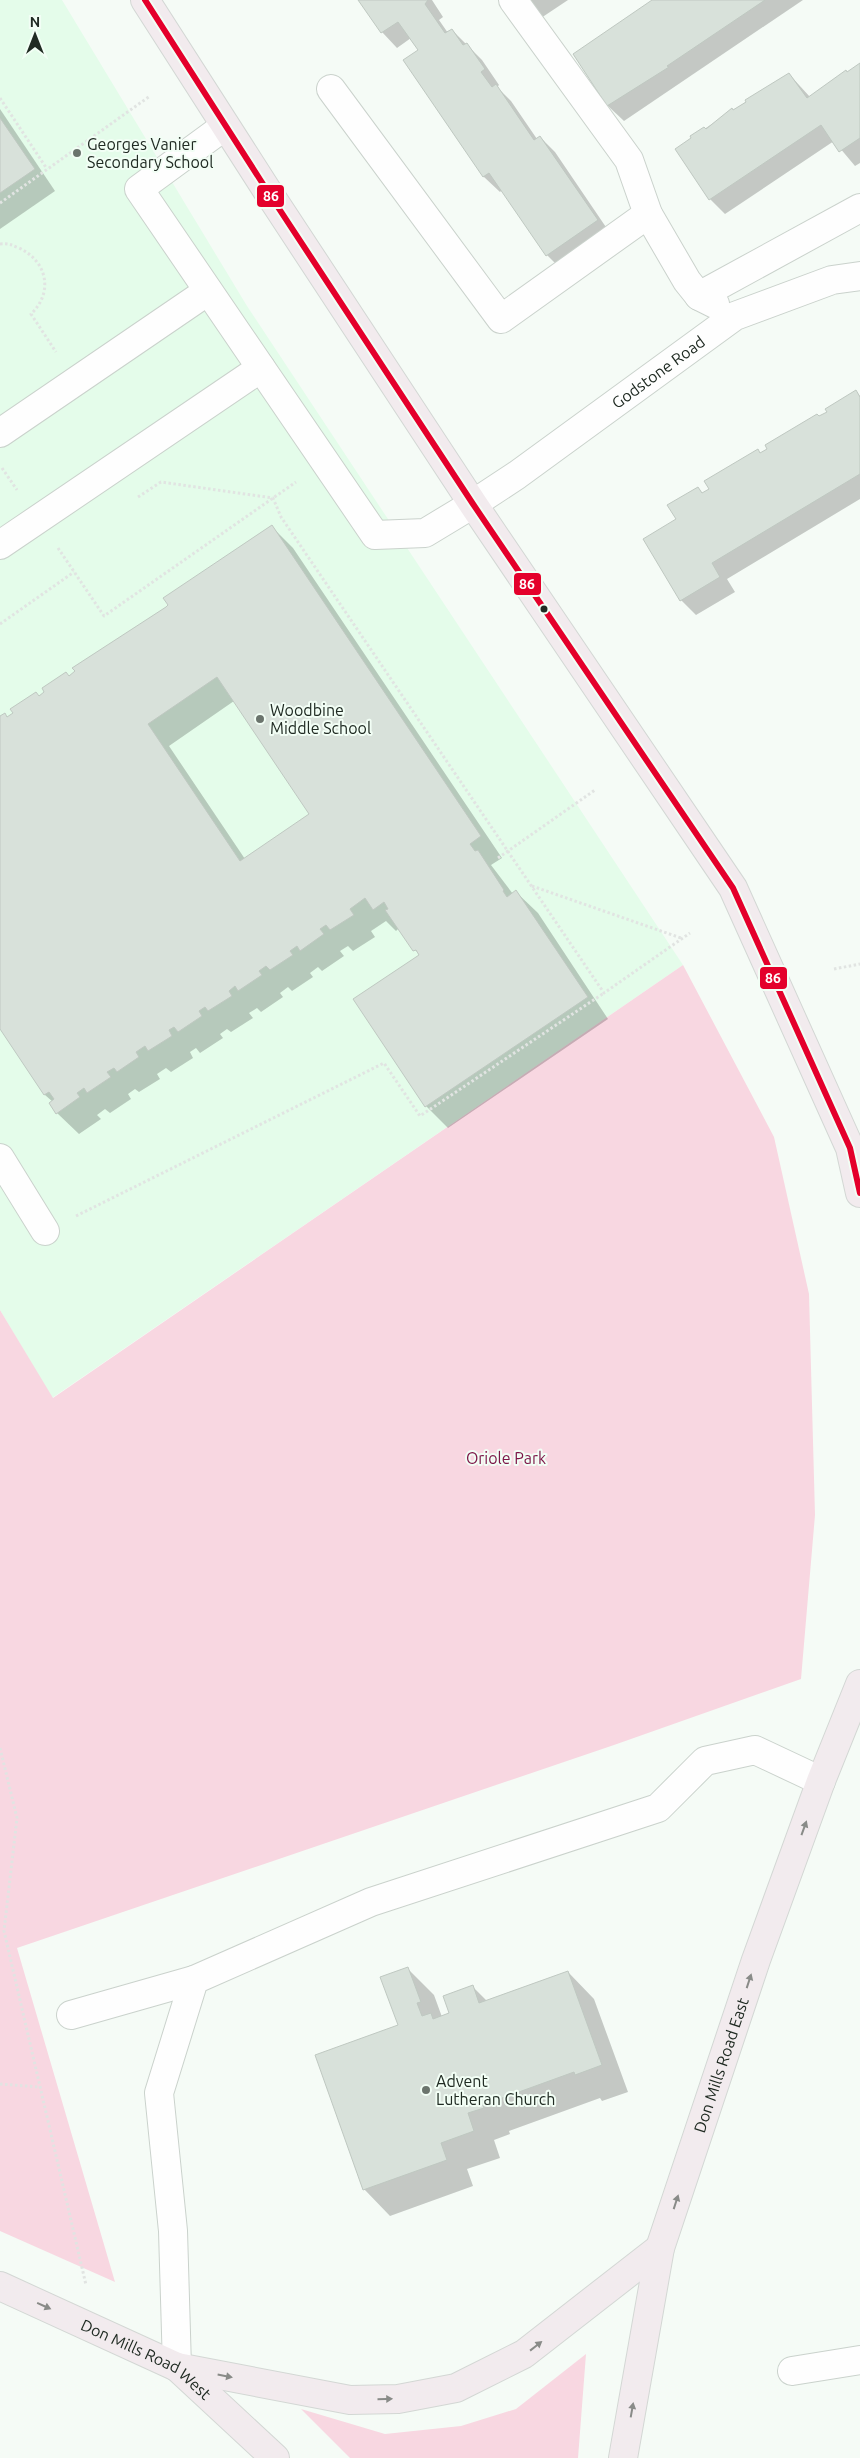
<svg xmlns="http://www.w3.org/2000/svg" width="860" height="2458" viewBox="0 0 860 2458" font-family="Ubuntu,sans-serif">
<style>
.built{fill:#e4fcea}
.green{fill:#f8d7e1}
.shadow{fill:#0003;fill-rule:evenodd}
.building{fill:#d8e1da;stroke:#bfc8c1;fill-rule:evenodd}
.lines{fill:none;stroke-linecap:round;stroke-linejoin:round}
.minor-casing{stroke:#cad2cc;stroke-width:30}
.major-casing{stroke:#d3d7d4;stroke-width:30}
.path{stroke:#e1e4e2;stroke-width:3;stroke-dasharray:2.5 2.5;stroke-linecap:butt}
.minor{stroke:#fefefe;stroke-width:28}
.major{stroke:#f2ebee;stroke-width:28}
.bus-1-casing{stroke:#f2fef5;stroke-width:10}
.bus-1{stroke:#e4002b;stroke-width:6}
.oneway{fill:#898b88}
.poi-dot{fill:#6b746d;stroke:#f2fef5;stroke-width:2}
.bus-dot{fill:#202b23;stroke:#f2fef5;stroke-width:2}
.labels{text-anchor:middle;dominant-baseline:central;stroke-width:4;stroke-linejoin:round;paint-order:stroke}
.poi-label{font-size:16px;fill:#202b23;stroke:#f2fef5;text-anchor:start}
.street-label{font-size:16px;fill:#202b23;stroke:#f2fef5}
.park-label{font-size:16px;fill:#7c1547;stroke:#f2fef5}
.line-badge{stroke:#f2fef5;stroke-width:2}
.badge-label{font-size:14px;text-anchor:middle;font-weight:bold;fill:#fff}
</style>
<rect width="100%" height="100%" fill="#f5fbf6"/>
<path class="built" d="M0,0H62L247,306L683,965L52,1398L0,1310Z"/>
<g class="green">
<path d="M683,965L774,1137L809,1294L815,1515L801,1679L614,1745L17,1948L115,2282L0,2231V1310L53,1398Z"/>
<path d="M586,2354L578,2458H350L301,2409L385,2434L461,2426L516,2409Z"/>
</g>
<g class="shadow">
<path d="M359,0H432L443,17L439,20L448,33L452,30L482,60L499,85L497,87L511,101L537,139L540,137L555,152L612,236L562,270L547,255L502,190L500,192L484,177L405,61L419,51L411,38L397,48L382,32Z"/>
<path d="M519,0H568L538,20Z"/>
<path d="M655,0H803L624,121L608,106L574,55Z"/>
<path d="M860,65V163L855,166L834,141L725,214L710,199L692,137L789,74L810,97Z"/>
<path d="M0,109L55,191L0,229Z"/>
<path d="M856,392L860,396V499L727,579L735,592L696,615L681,600L677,520L698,488L703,494L758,451L761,454L820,418Z"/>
<path d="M271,526L293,548L502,858L491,865L513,894L516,892L538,913L608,1019L448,1128L426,1106L420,956L399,928L396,931L386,921L371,931L375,937L353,951L348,946L340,951L344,956L322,971L318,967L310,973L313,977L292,991L288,987L280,993L283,997L261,1012L257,1008L249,1013L253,1018L231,1032L227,1029L220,1034L223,1038L200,1053L196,1048L190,1052L193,1058L171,1072L166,1068L157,1074L160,1079L139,1092L135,1089L128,1094L131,1099L110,1113L105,1109L97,1115L101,1119L79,1134L57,1113L53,1102L45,1095L0,1027V717L5,715L8,718L69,677L166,608ZM234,701L311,815L245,859L169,746Z"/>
<path d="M408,1969L434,1995L442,2017L451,2013L472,1986L487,2001L568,1972L594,1999L628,2092L602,2101L600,2098L509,2131L510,2134L494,2140L500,2158L467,2169L473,2186L390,2216L364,2189L399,2026Z"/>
</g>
<g class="building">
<path d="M358,0H428L425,4L445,33L452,29L463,45L467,43L485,69L481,72L492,87L496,84L534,140L540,136L598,220L546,256L489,173L483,177L403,60L418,50L398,22L381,33Z"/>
<path d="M652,0H765L667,66L669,67L607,106L573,54Z"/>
<path d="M860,63V138L839,152L821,125L709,200L675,149L691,138L690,136L704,127L706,129L732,108L733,110L746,102L745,100L789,73L807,98L846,70L847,72Z"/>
<path d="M0,118L35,169L0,193Z"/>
<path d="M856,390L860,397V474L712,563L720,577L680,601L643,539L676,519L667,505L698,487L702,493L709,489L704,481L758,449L760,453L767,449L765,445L817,414L819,416L827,412L825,409Z"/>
<path d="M272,525L481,836L470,844L475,851L478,850L504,890L503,891L507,897L516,890L588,997L425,1107L353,999L419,955L416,950L413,951L385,910L388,909L384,902L373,910L365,898L350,909L354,915L330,930L326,925L320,929L324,934L300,951L297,946L290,951L293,955L270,970L266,966L259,971L262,975L238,991L235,986L229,991L232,996L208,1011L205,1007L199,1011L202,1016L178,1032L174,1027L169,1030L172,1036L148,1051L145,1046L136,1052L139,1057L117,1072L114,1068L107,1072L111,1077L87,1093L84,1088L77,1093L80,1097L56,1114L49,1103L54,1099L49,1092L44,1095L0,1029V716L5,713L7,717L13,713L10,709L36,692L39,696L44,692L42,688L66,672L69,676L75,671L72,668L166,607L168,605L163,598ZM217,677L309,814L240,861L148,724Z"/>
<path d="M408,1967L421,2002L417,2003L422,2016L431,2013L433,2019L449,2013L443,1996L473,1985L479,2003L568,1971L602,2065L575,2075L574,2072L483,2105L484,2108L468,2113L474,2131L441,2143L447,2160L363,2190L315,2055L398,2025L380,1977Z"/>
</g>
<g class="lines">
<defs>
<g id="minor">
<path d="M513,0L629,160L648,214L687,281L699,296"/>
<path d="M331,89L501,319L648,214"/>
<path id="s1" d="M225,126L139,189L375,535L425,533L473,504L517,475L735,316L832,280L860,276"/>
<path d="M715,304L699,296L860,208"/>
<path d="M0,433L208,291"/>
<path d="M0,545L261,368"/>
<path d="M0,1158L45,1231"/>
<path d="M71,2015L194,1980"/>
<path d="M177,2367L173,2231L159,2093L194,1980L371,1902L658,1808L705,1761L755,1750L821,1781"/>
<path d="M792,2371L860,2360"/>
</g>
<g id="major">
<path d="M145,0L270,195L473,504L733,888L850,1148L860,1193"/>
<path id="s2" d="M0,2286L177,2367L275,2458"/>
<path d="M177,2367L350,2400L398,2399L456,2388L524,2354L660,2248"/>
<path id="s3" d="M623,2458L660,2248L756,1960L821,1781L860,1684"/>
</g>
</defs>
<use href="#minor" class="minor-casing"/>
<use href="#major" class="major-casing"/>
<g class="path">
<path d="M0,98L47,169"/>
<path d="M0,203L150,96"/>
<path d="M0,244C8,243 12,245 19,248C47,261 54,292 31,314L56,352"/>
<path d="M2,468L17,490"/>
<path d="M138,497L161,482L273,498L281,517L604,993L690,933"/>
<path d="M58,548L104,616L296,482"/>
<path d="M0,624L74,572"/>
<path d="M498,858L595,790"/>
<path d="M532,886L681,938"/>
<path d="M834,969L860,964"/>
<path d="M76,1216L384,1063L420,1116L604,993"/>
<path d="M0,1748L17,1818L4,1931L86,2285"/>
<path d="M0,2084L39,2087"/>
</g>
<use href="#minor" class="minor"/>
<use href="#major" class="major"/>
<defs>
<path id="bus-1" d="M145,0L270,195L473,504L733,888L850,1148L860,1193"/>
</defs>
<use href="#bus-1" class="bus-1-casing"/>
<use href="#bus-1" class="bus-1"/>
</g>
<defs><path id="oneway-solid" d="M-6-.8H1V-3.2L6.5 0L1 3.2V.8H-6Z" transform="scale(1.25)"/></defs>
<g class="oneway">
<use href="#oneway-solid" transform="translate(804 1828) rotate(-70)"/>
<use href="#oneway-solid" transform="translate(749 1981) rotate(-72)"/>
<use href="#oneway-solid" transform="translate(676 2202) rotate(-72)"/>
<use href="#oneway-solid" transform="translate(44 2306) rotate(24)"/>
<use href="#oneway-solid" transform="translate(536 2346) rotate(-38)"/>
<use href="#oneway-solid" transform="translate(225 2376) rotate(11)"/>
<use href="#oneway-solid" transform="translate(385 2399) rotate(-1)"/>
<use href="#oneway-solid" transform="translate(632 2410) rotate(-80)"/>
</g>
<g class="poi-dot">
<circle cx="77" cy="153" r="5"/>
<circle cx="260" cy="719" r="5"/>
<circle cx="426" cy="2090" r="5"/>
</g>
<circle class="bus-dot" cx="544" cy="609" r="4.5"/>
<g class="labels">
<g class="poi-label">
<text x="87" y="144">Georges Vanier<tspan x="87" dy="18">Secondary School</tspan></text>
<text x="270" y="710">Woodbine<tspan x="270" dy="18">Middle School</tspan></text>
<text x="436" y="2081">Advent<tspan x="436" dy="18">Lutheran Church</tspan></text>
</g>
<g class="street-label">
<text stroke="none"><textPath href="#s1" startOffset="859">Godstone Road</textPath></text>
<text stroke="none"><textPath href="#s3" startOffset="406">Don Mills Road East</textPath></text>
<text stroke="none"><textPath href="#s2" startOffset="164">Don Mills Road West</textPath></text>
</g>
<g class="park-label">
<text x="506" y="1458">Oriole Park</text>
</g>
</g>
<g class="line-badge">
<rect x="256" y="184" width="29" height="24" rx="5" fill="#e4002b"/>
<rect x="513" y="572" width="29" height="24" rx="5" fill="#e4002b"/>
<rect x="759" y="966" width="29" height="24" rx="5" fill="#e4002b"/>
</g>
<g class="badge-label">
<text x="271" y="201">86</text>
<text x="527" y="589">86</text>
<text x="773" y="983">86</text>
</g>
<g transform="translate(35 35)" stroke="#f2fef5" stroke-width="4" paint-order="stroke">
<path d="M0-4L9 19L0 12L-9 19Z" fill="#202b23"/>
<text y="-8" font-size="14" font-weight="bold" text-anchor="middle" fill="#202b23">N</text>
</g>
</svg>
